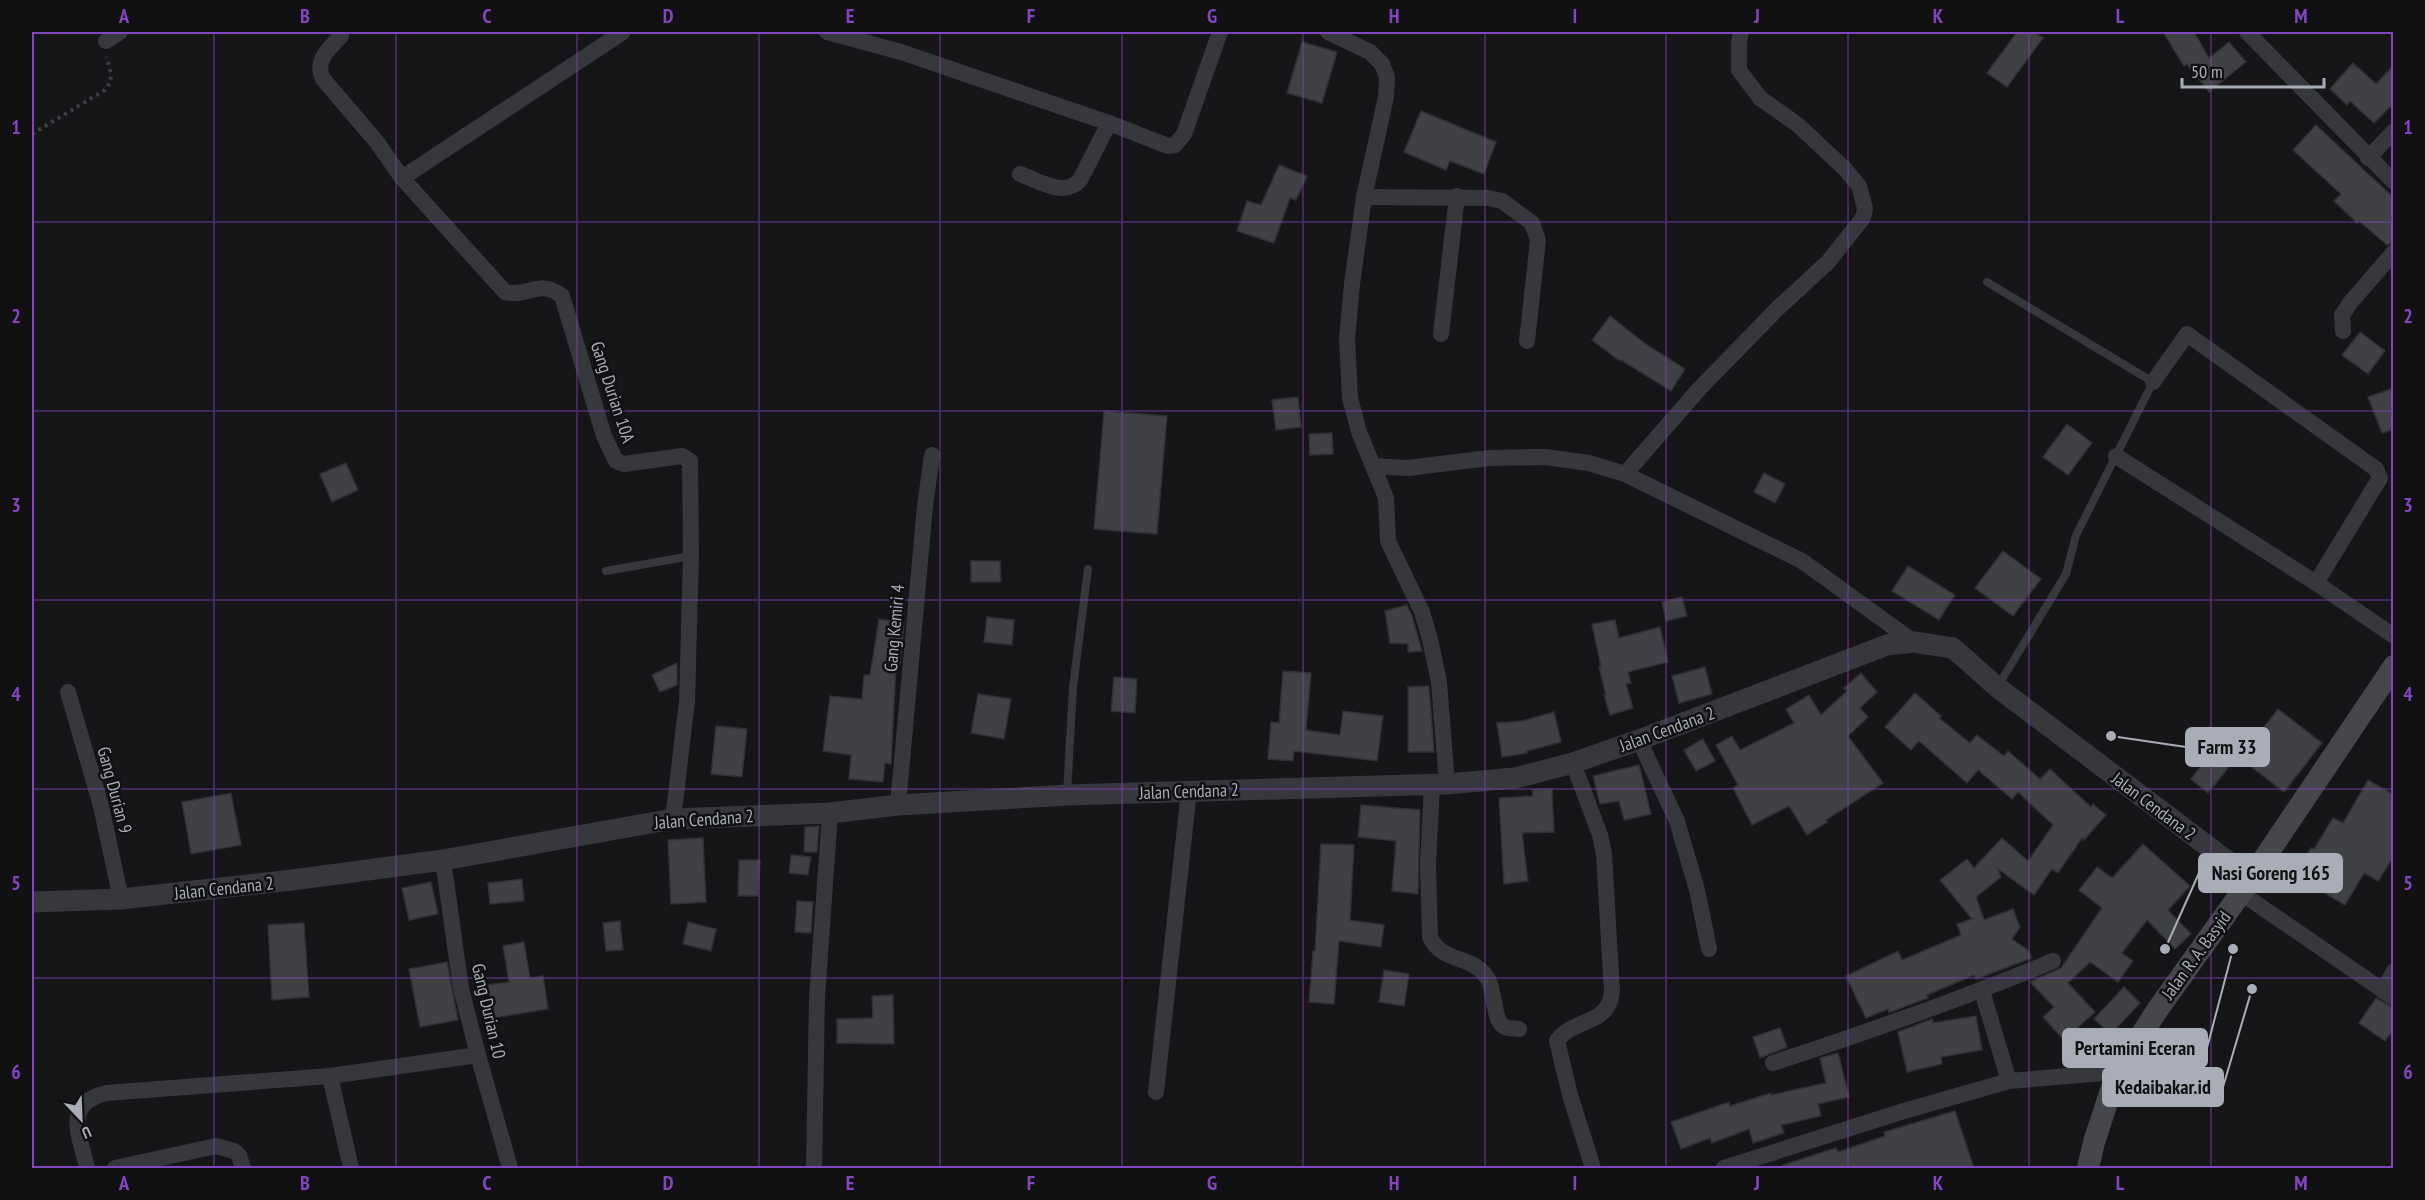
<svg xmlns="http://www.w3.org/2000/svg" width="2425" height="1200" viewBox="0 0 2425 1200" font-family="'PT Sans Narrow',sans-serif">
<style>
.building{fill:#404145;stroke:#303034;stroke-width:1.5}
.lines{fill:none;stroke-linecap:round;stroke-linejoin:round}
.path{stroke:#3d3f44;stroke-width:4;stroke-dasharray:3 4.5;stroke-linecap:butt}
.service{stroke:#37383d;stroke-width:8}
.minor{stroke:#37383d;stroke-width:16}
.tertiary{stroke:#37383d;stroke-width:21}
.secondary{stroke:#45474d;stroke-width:22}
.grid{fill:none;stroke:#8446be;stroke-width:1.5;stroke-opacity:0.55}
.labels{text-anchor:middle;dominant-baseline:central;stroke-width:5;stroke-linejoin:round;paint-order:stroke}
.street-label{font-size:18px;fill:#a8adb8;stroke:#111113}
.leader{fill:none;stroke:#a8adb8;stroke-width:2}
.callout-dot{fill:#a8adb8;stroke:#111113;stroke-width:2}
.callout{fill:#a8adb8;stroke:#a8adb8;stroke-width:2}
.callout-label{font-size:20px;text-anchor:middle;font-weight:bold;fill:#111}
.neatline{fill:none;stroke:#8446be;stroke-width:2}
.grid-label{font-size:20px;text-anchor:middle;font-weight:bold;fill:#8446be}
</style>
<rect width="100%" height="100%" fill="#161618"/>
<g class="building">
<path d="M2017,32H2034L2043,38L2007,87L1987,73Z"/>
<path d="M2163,32H2194L2209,58L2229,42L2246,62L2209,92L2187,64L2184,66Z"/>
<path d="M1302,42L1337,52L1322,103L1287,93Z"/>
<path d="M2353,63L2376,84L2394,65V103L2374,123L2350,101L2347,105L2330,89Z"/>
<path d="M1421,111L1496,142L1484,174L1450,161L1446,170L1404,152Z"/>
<path d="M2316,125L2394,198V242L2387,245L2359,221L2357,223L2334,201L2341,194L2293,150Z"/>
<path d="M1279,165L1307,176L1296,200L1290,198L1274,243L1237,231L1247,201L1261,205Z"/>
<path d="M1610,316L1647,345L1685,369L1671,391L1621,360L1620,361L1592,340Z"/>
<path d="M2360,332L2385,351L2368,374L2342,355Z"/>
<path d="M2394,388V429L2382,433L2368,397Z"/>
<path d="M1298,397L1301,427L1276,430L1272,400Z"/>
<path d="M1104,411L1167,416L1157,534L1094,529Z"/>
<path d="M2067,424L2092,443L2068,475L2043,457Z"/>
<path d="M1332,433L1333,454L1310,455L1309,434Z"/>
<path d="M346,463L358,490L332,502L320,474Z"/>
<path d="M1764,473L1785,484L1775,503L1754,492Z"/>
<path d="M2003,551L2041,579L2013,616L1975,588Z"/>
<path d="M971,561H1000L1001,582H971Z"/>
<path d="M1908,566L1955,595L1939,620L1892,591Z"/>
<path d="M1682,597L1687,616L1666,621L1662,602Z"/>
<path d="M1407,605L1412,616L1422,651L1408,652V644L1390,643L1385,611Z"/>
<path d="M987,617L1014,620L1012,645L984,642Z"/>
<path d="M879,619L904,623L900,664H896L891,764L885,763L883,782L849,779L851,755L823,751L830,696L862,699L864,675H870Z"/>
<path d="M1615,620L1619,638L1660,627L1668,662L1628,672L1631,683L1626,684L1633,708L1610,715L1604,695H1606L1599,667H1601L1592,624Z"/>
<path d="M677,663V685L660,692L652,675Z"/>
<path d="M1705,667L1712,694L1679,703L1672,676Z"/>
<path d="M1283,671L1311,673L1306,730L1340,735L1343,711L1383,716L1377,761L1294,751L1293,761L1268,759L1271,722L1279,723Z"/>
<path d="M1861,673L1877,692L1860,708L1868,717L1848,736L1883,783L1826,820L1827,822L1807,835L1789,806L1752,825L1733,788L1738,785L1716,745L1732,736L1740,750L1794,723L1786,709L1809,695L1821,715L1847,691L1844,688Z"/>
<path d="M1114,677L1137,679L1135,713L1111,711Z"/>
<path d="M1429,686L1434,752H1408V687Z"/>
<path d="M1915,693L1941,716L1939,718L1970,743L1977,735L2004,756L2008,751L2040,779L2050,769L2091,807L2093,804L2106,815L2084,840L2082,838L2058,873L2052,869L2034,895L1998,869L2001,877L1976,897L1984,920L2013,909L2020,927L2012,939L2029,951L2032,958L1976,979L1974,975L1927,995L1928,998L1893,1011L1889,1012L1888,1009L1866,1018L1846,976L1898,951L1902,960L1961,935L1957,924L1972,919L1940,880L1967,859L1974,868L2002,838L2028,861L2053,825L2018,792L2012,799L1978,770L1967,783L1919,741L1911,750L1885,727Z"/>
<path d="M978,694L1011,699L1004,739L971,733Z"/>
<path d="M2278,709L2322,743L2284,792L2240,758Z"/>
<path d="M1554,712L1561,742L1527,751V753L1502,757L1497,723L1522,721Z"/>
<path d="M716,726L747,729L742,777L711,774Z"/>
<path d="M1703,739L1715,761L1696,771L1684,750Z"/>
<path d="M2214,750L2231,764L2208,793L2191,779Z"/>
<path d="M1639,765L1651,814L1624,820L1619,801L1600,804L1593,776Z"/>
<path d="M2368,780L2394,795V856L2378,881L2364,873L2345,905L2295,876L2311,848L2314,849L2333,818L2343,823Z"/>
<path d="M1552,789L1554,832L1522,833L1528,881L1504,884L1499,798L1533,796L1532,790Z"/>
<path d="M231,793L241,845L191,854L182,802Z"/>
<path d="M1361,805L1420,810L1418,894L1392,891L1396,841L1358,837Z"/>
<path d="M819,826L817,852H804L805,827Z"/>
<path d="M703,838L706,902L671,904L668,840Z"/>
<path d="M1321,844L1354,845L1350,920L1384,925L1381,947L1339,941L1334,1004L1309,1002L1313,951H1315Z"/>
<path d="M2143,844L2190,886L2168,910L2191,934L2175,949L2147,920L2122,953L2133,961L2118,982L2090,962L2068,983L2095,1012L2064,1040L2043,1017L2054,1007L2030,982L2061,968L2102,908L2079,890L2097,867L2112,878Z"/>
<path d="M791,855L811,857L808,875L789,873Z"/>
<path d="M739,860H760L758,896H738Z"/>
<path d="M522,879L524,901L490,904L488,883Z"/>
<path d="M431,882L438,914L409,920L402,888Z"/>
<path d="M797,901L813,902L811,933L795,932Z"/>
<path d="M620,921L623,950L606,951L603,923Z"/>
<path d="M688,922L716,929L711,951L683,944Z"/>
<path d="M304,923L309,997L272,1000L268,925Z"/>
<path d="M524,942L530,978L543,976L548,1009L493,1018L488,985L509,982L503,946Z"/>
<path d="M447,962L458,1020L420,1027L409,969Z"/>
<path d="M1384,970L1409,974L1404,1006L1379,1002Z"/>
<path d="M2124,987L2140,1003L2111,1034L2094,1019Z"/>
<path d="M893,995L894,1044L837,1043V1019L873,1018L872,996Z"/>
<path d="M2376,998L2394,1008V1029L2385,1041L2359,1023Z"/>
<path d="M1976,1016L1982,1050L1941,1057L1942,1064L1907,1072L1898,1032L1932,1019L1933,1023Z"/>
<path d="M1780,1028L1787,1047L1760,1058L1753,1037Z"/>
<path d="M1838,1053L1849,1097L1818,1104L1821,1116L1781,1125L1784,1133L1753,1143L1749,1129L1712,1143L1710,1138L1681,1149L1671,1122L1729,1102L1730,1106L1771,1093V1095L1826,1083L1820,1058Z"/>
<path d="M1955,1111L1974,1168H1783V1165L1836,1148L1838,1152L1885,1136L1884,1132Z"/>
</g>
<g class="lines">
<path class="path" d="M32,134L105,90L111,81L110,68L106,57"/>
<g class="service">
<path d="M1987,282L2153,382L2076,535L2066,574L1998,686"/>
<path d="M606,571L691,556"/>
<path d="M1067,794L1073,687L1088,569"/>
</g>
<g class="minor">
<path d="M341,32V36C329,49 314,60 323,79L376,141L402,178L505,292C528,298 539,278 562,296L604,436L616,461L624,464L682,456L690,461L691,556L687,701L673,819"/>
<path d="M827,32L901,52L1109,123L1080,180C1065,198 1039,181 1020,174"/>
<path d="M1328,32L1370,52L1382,64L1387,77L1386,97L1364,197L1352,284L1347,339L1350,398L1359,432L1386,498L1388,541L1422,612L1430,639L1439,682L1447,784"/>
<path d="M2247,32L2394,182"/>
<path d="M106,41L120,32"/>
<path d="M1109,123L1168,146L1175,145L1184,134L1220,32"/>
<path d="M2368,158L2394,131"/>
<path d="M402,178L623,32"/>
<path d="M1364,197L1488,198L1502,201L1532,223L1538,240L1527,341"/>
<path d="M2343,331L2342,315L2350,303L2394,252"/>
<path d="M1441,334L1457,196"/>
<path d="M2116,456L2316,583L2380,478L2376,469L2187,334L2153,382"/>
<path d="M1373,466L1408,468L1489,458L1545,457L1589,463L1625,474L1802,561L1914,642"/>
<path d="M1625,474L1700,388L1777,309L1828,262L1863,218L1865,208L1859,186L1845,169L1798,125L1760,98L1739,70V42L1741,32"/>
<path d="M2316,583L2394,636"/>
<path d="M68,692L101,806L121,899"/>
<path d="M1639,740L1677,821L1697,890L1709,949"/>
<path d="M1573,763L1600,835L1604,854L1612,991C1609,1027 1573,1017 1557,1041L1570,1095L1593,1168"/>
<path d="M1432,784L1428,864L1430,937C1442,963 1471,955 1486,976C1496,988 1492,1022 1505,1027C1509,1029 1516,1028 1519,1029"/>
<path d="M898,805L925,506L932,455"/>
<path d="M443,860L461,988L478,1055L510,1168"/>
<path d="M2241,893L2394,998"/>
<path d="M1982,991L2009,1081"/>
<path d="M2383,991L2394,971"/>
<path d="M1773,1063C1868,1032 1961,999 2053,961"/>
<path d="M330,1076L351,1168"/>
<path d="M1156,1092L1189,791"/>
<path d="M87,1168C80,1135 62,1104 106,1093L330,1076L478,1055"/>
<path d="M115,1168L216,1146L234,1151L239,1155L243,1168"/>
<path d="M814,1168L817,997L830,813"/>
<path d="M1724,1168L1904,1111L2009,1081L2117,1072"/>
</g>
<path class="tertiary" d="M32,902L121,899L292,880L443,860L673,819L830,813L898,805L1067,795L1447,784L1515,778L1573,763L1639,740L1887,645L1914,642L1953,648L1997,687L2251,879"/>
<path class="secondary" d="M2088,1168L2094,1142L2117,1072L2158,1009L2241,893L2394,666"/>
</g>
<path class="grid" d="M214,32V1168M396,32V1168M577,32V1168M759,32V1168M940,32V1168M1122,32V1168M1303,32V1168M1485,32V1168M1666,32V1168M1848,32V1168M2029,32V1168M2211,32V1168M32,222H2394M32,411H2394M32,600H2394M32,789H2394M32,978H2394"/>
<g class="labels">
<g class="street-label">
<text transform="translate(613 392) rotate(72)">Gang Durian 10A</text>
<text transform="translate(894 628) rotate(-85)">Gang Kemiri 4</text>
<text transform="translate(1667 729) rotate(-20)">Jalan Cendana 2</text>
<text transform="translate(115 790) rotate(75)">Gang Durian 9</text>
<text transform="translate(1189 791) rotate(-2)">Jalan Cendana 2</text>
<text transform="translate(2154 806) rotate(37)">Jalan Cendana 2</text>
<text transform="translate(704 819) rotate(-4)">Jalan Cendana 2</text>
<text transform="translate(224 888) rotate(-6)">Jalan Cendana 2</text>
<text transform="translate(2196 955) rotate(-54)">Jalan R. A. Basyid</text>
<text transform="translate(489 1011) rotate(77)">Gang Durian 10</text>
</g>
</g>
<path class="leader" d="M2111 736L2186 747M2165 949L2199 873M2233 949L2207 1048M2252 989L2223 1087"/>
<g class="callout-dot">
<circle cx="2111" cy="736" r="6"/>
<circle cx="2165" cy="949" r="6"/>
<circle cx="2233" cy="949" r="6"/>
<circle cx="2252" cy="989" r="6"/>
</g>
<g class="callout">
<rect x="2186" y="728" width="83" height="38" rx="6"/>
<rect x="2199" y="854" width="143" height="38" rx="6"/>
<rect x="2063" y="1029" width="144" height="38" rx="6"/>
<rect x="2103" y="1068" width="120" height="38" rx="6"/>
</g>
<g class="callout-label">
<text x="2227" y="754">Farm 33</text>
<text x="2271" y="880">Nasi Goreng 165</text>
<text x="2135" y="1055">Pertamini Eceran</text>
<text x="2163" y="1094">Kedaibakar.id</text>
</g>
<rect width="2425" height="1200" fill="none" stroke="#111113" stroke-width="66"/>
<g transform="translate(81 1119) rotate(157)" stroke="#111113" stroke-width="4.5" paint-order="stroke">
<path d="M0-4.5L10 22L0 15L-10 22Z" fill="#a8adb8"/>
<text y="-9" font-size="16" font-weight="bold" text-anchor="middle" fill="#a8adb8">U</text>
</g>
<path d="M2182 78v9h142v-9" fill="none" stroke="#a8adb8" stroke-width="3"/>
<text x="2191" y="78" font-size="18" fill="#a8adb8" stroke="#111113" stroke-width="4.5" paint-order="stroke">50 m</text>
<rect x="33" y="33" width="2359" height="1134" class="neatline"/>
<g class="grid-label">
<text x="124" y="23">A</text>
<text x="305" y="23">B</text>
<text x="487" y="23">C</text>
<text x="668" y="23">D</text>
<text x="850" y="23">E</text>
<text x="1031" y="23">F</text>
<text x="1212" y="23">G</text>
<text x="1394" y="23">H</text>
<text x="1575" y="23">I</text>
<text x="1757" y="23">J</text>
<text x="1938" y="23">K</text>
<text x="2120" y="23">L</text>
<text x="2301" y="23">M</text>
<text x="16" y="134">1</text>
<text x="2408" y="134">1</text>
<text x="16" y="323">2</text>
<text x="2408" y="323">2</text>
<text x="16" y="512">3</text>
<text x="2408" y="512">3</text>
<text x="16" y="701">4</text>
<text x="2408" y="701">4</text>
<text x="16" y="890">5</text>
<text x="2408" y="890">5</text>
<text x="16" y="1079">6</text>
<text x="2408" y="1079">6</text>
<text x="124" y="1190">A</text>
<text x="305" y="1190">B</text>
<text x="487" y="1190">C</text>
<text x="668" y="1190">D</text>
<text x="850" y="1190">E</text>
<text x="1031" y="1190">F</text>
<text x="1212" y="1190">G</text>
<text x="1394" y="1190">H</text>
<text x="1575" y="1190">I</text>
<text x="1757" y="1190">J</text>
<text x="1938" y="1190">K</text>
<text x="2120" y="1190">L</text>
<text x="2301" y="1190">M</text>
</g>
</svg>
